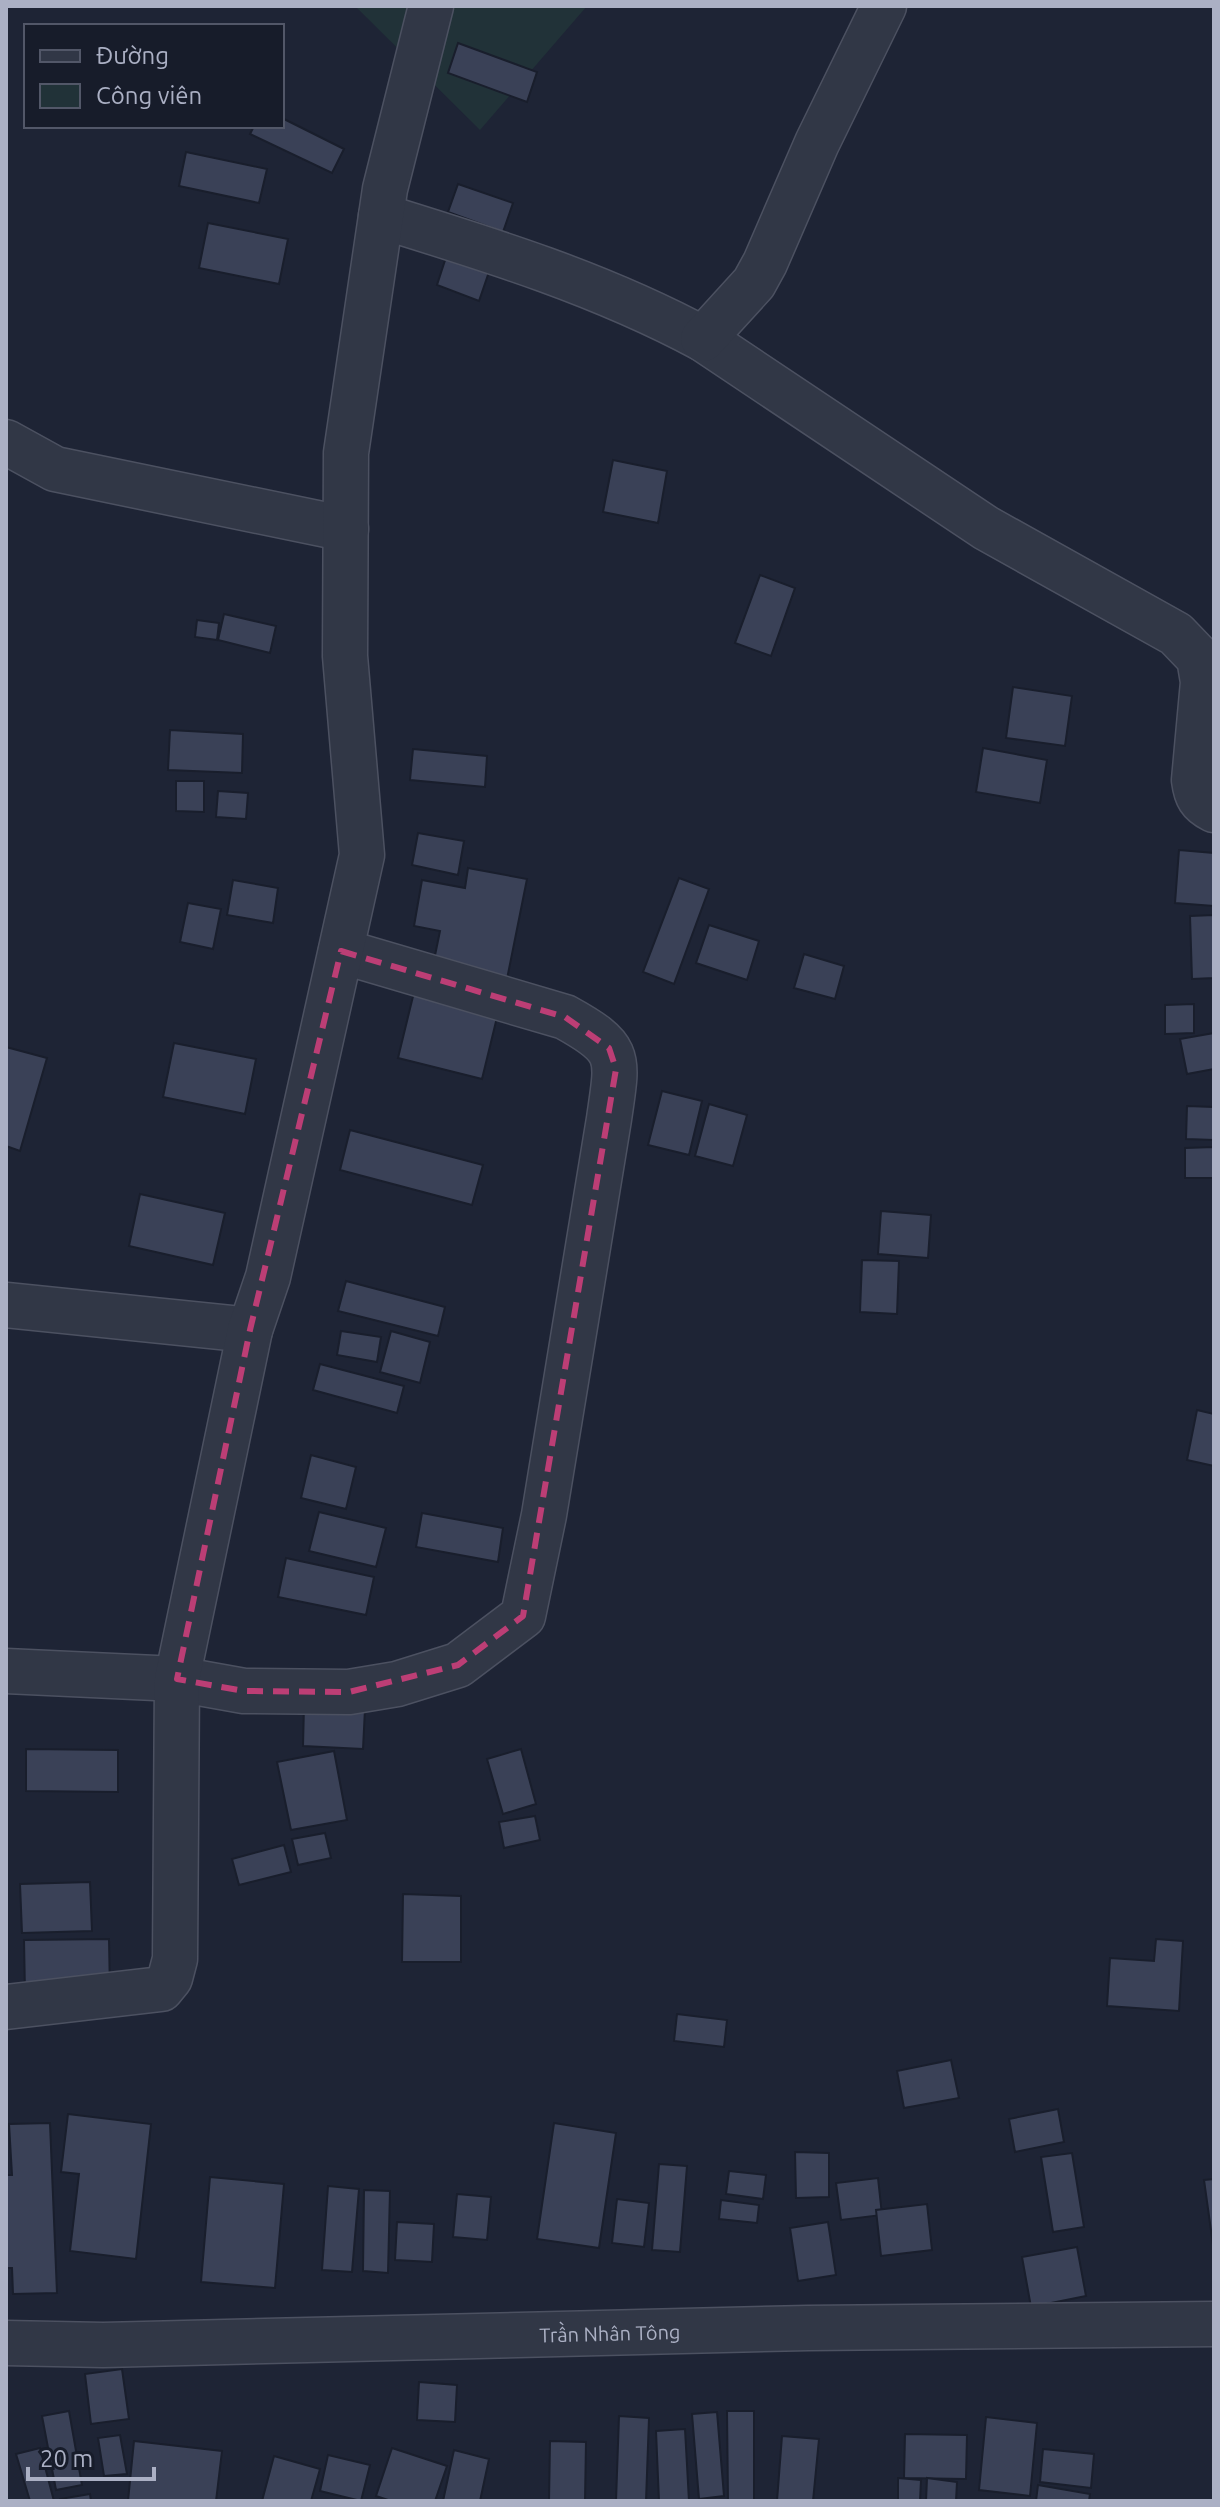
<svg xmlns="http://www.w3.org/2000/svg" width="1220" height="2507" viewBox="0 0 1220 2507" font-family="Ubuntu,sans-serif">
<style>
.green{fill:#213238}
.building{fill:#3a4157;stroke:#191e2c;stroke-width:2}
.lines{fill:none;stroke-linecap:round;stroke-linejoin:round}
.minor-casing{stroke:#4c5161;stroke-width:47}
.minor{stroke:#313746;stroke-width:44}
.marked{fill:none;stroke:#bc3e75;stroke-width:6;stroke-dasharray:16 10;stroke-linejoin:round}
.labels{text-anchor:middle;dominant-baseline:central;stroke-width:6;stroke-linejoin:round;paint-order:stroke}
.street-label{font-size:20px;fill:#abb0c4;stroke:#171c2a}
</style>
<rect width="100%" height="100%" fill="#1e2435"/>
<path class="green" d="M355,6H587L480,130Z"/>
<g class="building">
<path d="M458,43L537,72L527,102L448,73Z"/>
<path d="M282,118L344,149L332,173L250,134L254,126H282Z"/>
<path d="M186,152L267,169L259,203L179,186Z"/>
<path d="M458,184L513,203L503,232L448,212Z"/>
<path d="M208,223L288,239L279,284L199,268Z"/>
<path d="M448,251L491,266L479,301L437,285Z"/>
<path d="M613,460L667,471L658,523L603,512Z"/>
<path d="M760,575L795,588L771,656L735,643Z"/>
<path d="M224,614L276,626L270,653L218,640Z"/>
<path d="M197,620L219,623L217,640L195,637Z"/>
<path d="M1013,687L1072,696L1065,746L1006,738Z"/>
<path d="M170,730L243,734L242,773L168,770Z"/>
<path d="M983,748L1047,760L1040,803L976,792Z"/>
<path d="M413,749L487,756L485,787L410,780Z"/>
<path d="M176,781H204V812L176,811Z"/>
<path d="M218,791L248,793L246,819L216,817Z"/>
<path d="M418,833L464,841L458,875L412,865Z"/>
<path d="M1179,850L1214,853V906L1175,903Z"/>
<path d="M468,868L527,879L506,984L432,970L440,931L414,926L422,880L465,888Z"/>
<path d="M679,878L709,889L674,984L643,972Z"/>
<path d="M233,880L278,888L273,923L227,915Z"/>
<path d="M188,903L221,909L213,949L180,942Z"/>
<path d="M1214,915V978L1192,979L1190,916Z"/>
<path d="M709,925L759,941L747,980L696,963Z"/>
<path d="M804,954L844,966L835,999L794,988Z"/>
<path d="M416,984L500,1005L482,1079L398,1058Z"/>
<path d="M1194,1004V1033L1165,1034V1005Z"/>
<path d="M1214,1033V1069L1187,1074L1180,1039Z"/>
<path d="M174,1043L256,1059L245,1114L163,1097Z"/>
<path d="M6,1047L47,1058L20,1151L6,1146Z"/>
<path d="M662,1091L702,1101L689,1155L648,1145Z"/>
<path d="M709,1104L747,1115L733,1166L695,1156Z"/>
<path d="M1187,1106L1214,1107V1140L1186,1139Z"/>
<path d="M350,1130L483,1165L472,1205L340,1170Z"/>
<path d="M1214,1147V1178H1185V1148Z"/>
<path d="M140,1194L225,1213L213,1265L129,1246Z"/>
<path d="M881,1211L931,1215L928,1258L878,1254Z"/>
<path d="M862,1260L899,1261L897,1314L860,1312Z"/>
<path d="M346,1281L445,1307L438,1336L338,1311Z"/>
<path d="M341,1331L381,1337L377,1362L337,1355Z"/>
<path d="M391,1331L430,1342L420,1383L380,1372Z"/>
<path d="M320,1364L404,1386L397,1413L313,1390Z"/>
<path d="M1197,1410L1214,1414V1466L1187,1460Z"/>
<path d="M311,1455L356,1467L346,1509L301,1498Z"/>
<path d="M319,1512L386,1528L376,1567L309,1551Z"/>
<path d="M422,1513L503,1528L498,1562L416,1547Z"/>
<path d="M286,1558L374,1577L366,1615L278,1597Z"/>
<path d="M304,1705L365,1709L363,1749L303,1746Z"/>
<path d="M26,1749L118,1750V1792L26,1791Z"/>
<path d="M521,1749L536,1804L503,1814L487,1759Z"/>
<path d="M334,1751L347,1820L291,1830L277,1762Z"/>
<path d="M535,1816L540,1840L504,1848L499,1822Z"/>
<path d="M325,1833L331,1858L298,1865L292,1839Z"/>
<path d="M284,1845L291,1872L239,1885L232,1859Z"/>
<path d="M90,1882L92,1931L22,1933L20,1884Z"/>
<path d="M403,1894L461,1896V1962H402Z"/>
<path d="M109,1939L110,1993L25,1994L24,1940Z"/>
<path d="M1156,1939L1183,1941L1179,2011L1107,2006L1110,1958L1154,1961Z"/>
<path d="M677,2014L727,2020L724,2047L674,2041Z"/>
<path d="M951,2060L959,2098L904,2108L897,2071Z"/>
<path d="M1058,2109L1064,2142L1015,2152L1009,2119Z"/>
<path d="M68,2114L151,2124L136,2259L70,2251L79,2174L61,2172Z"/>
<path d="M50,2123L57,2293L13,2294L12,2268H6V2175H12L9,2124Z"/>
<path d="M554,2123L616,2133L599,2248L537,2239Z"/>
<path d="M795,2152L829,2153V2197L796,2198Z"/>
<path d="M1072,2153L1084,2227L1053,2232L1041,2157Z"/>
<path d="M659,2164L687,2166L680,2252L652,2250Z"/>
<path d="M729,2171L766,2175L763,2199L726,2194Z"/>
<path d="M210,2177L284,2184L275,2288L201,2282Z"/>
<path d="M878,2178L882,2215L841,2220L836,2183Z"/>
<path d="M1214,2179V2252L1204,2180Z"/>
<path d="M328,2186L359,2189L352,2272L322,2270Z"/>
<path d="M364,2190L390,2191L388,2273L363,2271Z"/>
<path d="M457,2194L491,2197L487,2240L453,2237Z"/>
<path d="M617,2199L649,2203L644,2247L612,2243Z"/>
<path d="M721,2200L759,2205L757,2223L719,2219Z"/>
<path d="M927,2204L932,2250L881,2256L876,2210Z"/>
<path d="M397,2222L434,2224L432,2262L395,2260Z"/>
<path d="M828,2222L836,2275L798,2281L790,2228Z"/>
<path d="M1077,2247L1086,2296L1031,2307L1022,2257Z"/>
<path d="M122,2369L129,2419L91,2424L85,2374Z"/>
<path d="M419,2382L457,2385L455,2422L417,2420Z"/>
<path d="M69,2411L82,2485L56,2490L42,2416Z"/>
<path d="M727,2411H754V2501H728Z"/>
<path d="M717,2412L724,2496L699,2499L692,2414Z"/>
<path d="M619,2416L649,2418L646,2501H616Z"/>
<path d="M986,2417L1037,2423L1030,2496L979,2490Z"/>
<path d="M685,2429L689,2501H659L656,2431Z"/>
<path d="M905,2434L967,2435L966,2479L904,2478Z"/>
<path d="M120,2435L127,2474L104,2476L98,2438Z"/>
<path d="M782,2436L819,2439L813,2501H777Z"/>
<path d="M134,2441L222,2451L216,2501H128Z"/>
<path d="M550,2441L586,2442L585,2501H549Z"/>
<path d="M40,2448L54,2501H30L16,2454Z"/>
<path d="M392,2448L447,2466L435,2501H391L376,2496Z"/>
<path d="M1043,2449L1094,2454L1091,2488L1040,2482Z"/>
<path d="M454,2450L489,2459L480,2501H443Z"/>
<path d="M328,2455L370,2465L361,2501L320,2491Z"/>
<path d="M274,2456L320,2469L311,2501H262Z"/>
<path d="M898,2478L921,2480L920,2501L898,2500Z"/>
<path d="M927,2478L957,2482L956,2501H926Z"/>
<path d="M1038,2485L1090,2494L1089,2501H1036Z"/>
<path d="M90,2494L91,2501H60V2499Z"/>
</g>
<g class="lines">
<defs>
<g id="minor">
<path d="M381,216C491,250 601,284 703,339L986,528L1176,634L1199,658L1203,682L1194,780C1196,796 1200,803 1214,810"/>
<path d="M703,339L754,283L765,263L817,143L884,6"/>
<path d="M6,442L55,469L346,529"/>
<path d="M6,1305L250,1330"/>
<path d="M6,1671L177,1679L244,1691L349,1692L397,1684L458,1665L523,1616L544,1515L609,1119C618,1056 623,1049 565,1017L341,951"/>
<path d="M6,2007L161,1989L170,1978L175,1959L177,1679L250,1330L268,1277L362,855L345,656L346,453L385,189L431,6"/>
<path id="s1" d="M6,2343L103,2345L808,2328L1214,2324"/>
</g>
</defs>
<use href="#minor" class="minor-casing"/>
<use href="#minor" class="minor"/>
</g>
<path class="marked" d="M341,951L565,1017L609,1048L616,1069L523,1616L458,1665L349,1692L244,1691L177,1679L250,1330Z"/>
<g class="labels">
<g class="street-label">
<text stroke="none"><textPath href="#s1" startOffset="604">Trần Nhân Tông</textPath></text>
</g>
</g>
<rect width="1220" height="2507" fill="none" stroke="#abb0c4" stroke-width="16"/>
<rect x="24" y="24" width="260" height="104" fill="#171c2a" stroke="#525768" stroke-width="2"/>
<rect x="40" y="50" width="40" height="12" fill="#313746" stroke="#525768" stroke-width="2"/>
<text x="96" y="64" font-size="24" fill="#abb0c4">Đường</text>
<rect x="40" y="84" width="40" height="24" fill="#213238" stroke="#525768" stroke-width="2"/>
<text x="96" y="104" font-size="24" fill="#abb0c4">Công viên</text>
<path d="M28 2467v12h126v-12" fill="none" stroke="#abb0c4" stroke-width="4"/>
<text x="40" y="2467" font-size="24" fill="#abb0c4" stroke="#171c2a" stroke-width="6" paint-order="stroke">20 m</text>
</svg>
